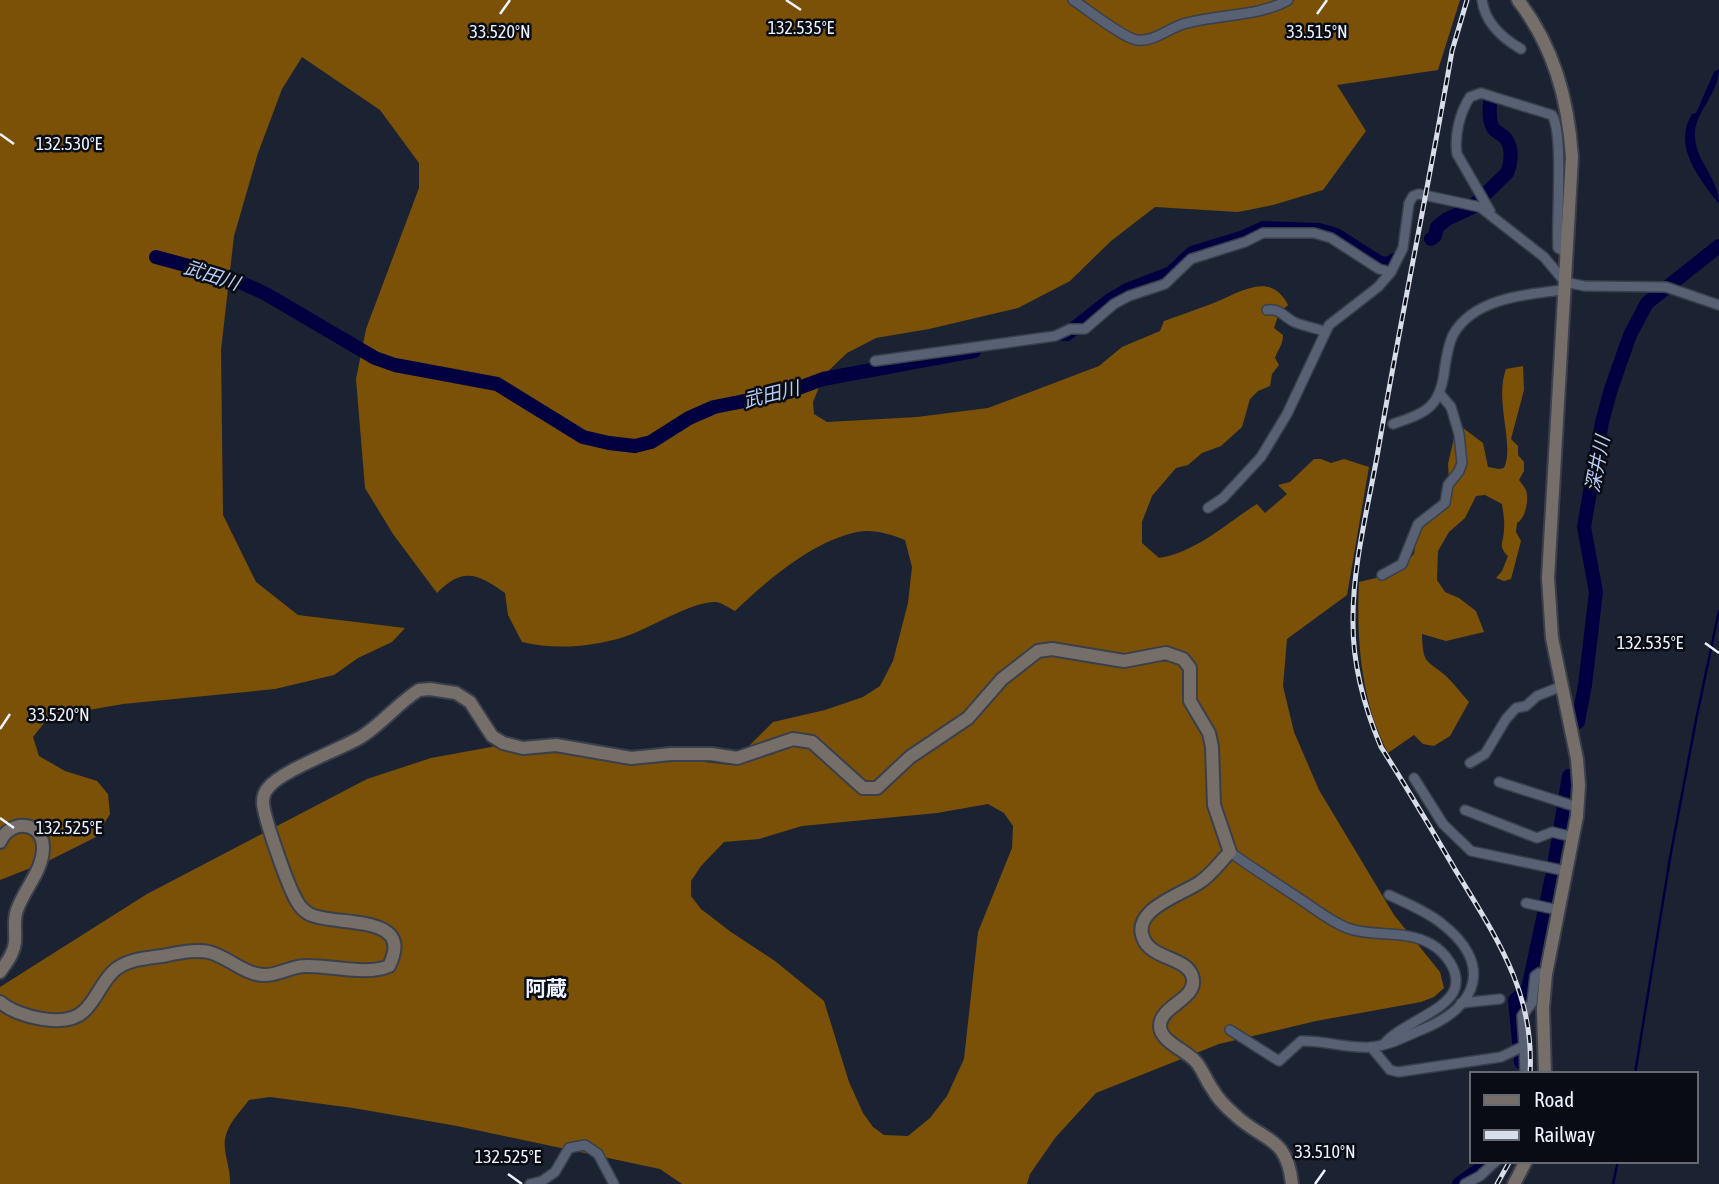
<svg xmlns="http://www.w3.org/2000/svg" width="1719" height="1184" viewBox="0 0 1719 1184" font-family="'Asap Condensed','Noto Sans JP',sans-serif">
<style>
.forest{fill:#7a5107;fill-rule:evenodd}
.water{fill:#000041}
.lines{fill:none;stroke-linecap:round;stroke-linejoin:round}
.stream{stroke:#000041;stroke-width:2.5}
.river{stroke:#000041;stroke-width:14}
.street-casing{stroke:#393f4c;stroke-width:12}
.secondary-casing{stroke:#393f4c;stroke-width:16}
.street{stroke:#586173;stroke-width:9}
.secondary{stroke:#766f69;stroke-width:12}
.rail-casing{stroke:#d7dde9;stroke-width:5}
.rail{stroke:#090c13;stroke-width:2.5;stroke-dasharray:8;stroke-linecap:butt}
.ticks{fill:none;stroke:#eef4ff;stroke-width:2.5}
.labels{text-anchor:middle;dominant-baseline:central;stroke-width:5;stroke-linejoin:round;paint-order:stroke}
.water-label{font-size:19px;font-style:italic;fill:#b7ccf4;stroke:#090c13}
.quarter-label{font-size:21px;font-weight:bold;fill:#eef4ff;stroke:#090c13}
.ticks-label{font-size:18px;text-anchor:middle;fill:#eef4ff;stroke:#090c13;stroke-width:5;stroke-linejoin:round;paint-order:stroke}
</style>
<rect width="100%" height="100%" fill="#1b2332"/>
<g class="forest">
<path d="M0,0H1460L1438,70L1337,85L1366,131L1323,190L1273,205L1238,212L1155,207L1111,241L1070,281L1018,308L929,329L876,338L847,353L824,375L813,402L814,414L827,422L917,417L988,408L1099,366L1122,347L1160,331L1164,321C1180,315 1196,310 1211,304C1238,294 1270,269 1288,305L1279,313L1274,328L1283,335C1283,345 1278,349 1275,358L1279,365L1272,374L1270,386L1258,391L1250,399L1242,427L1221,446L1202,453L1188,465L1176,468L1152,496L1142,522V543L1159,558C1197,552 1225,524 1257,504L1265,513L1287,494L1278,485L1290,482L1314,459H1321L1331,463L1344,459L1369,467L1347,595L1287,639L1283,686L1294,732L1319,790L1394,915L1440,972L1444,988L1434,997L1421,1002L1316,1021L1219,1044L1096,1093L1055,1138L1030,1174L1027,1184H682L660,1169L457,1126L353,1108L270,1097L249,1100C240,1112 228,1123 225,1139C223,1153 231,1169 230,1184H0V987L147,894L367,779L431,758L502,745L526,751L596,756L627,765L654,759H679L730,765L773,722L825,710L863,697L880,686L893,661L908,603L912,567L905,540C890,534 873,529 857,532C811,542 768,580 735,611C729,608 721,602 715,602C690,602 649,629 624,637C591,647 555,650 522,642L508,615L505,593C478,573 462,567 437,593L393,534L365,488L356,379L366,329L419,188V163L380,110L302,57L282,89L258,153L234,236L221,350L223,515L256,582L298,615L405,628L392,642L358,658L334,675L275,689L123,704L77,712L44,723L33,737L39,756L65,771L97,781L108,794L110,814L96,837L46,862L0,880ZM988,804L1004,813L1013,826L1012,848L978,932L964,1059L947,1096L930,1118L908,1136L884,1135L873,1127L863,1113L849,1082L824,1001L775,961L731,932L701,909L691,896V881L701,866L724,842L759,839L802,826L937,813Z"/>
<path d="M1523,366L1524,390L1511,439L1518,446V455L1524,462V471L1519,480C1521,483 1524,486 1526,490C1529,499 1526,518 1517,523L1516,532L1521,541L1511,579L1504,581L1496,578L1502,571L1508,556C1497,546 1504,542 1504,529C1505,521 1503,512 1502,504L1485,495L1476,496L1465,518L1449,532L1438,551L1437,580L1445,592L1459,598L1476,611L1484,632L1446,641L1422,634C1423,665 1426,659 1446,676C1454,684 1462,694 1469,702L1450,736L1434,746L1423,744L1414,735L1388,753C1361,702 1356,638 1359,582L1376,578L1400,568L1414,554L1417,533L1424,522L1442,512L1450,500L1448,464L1456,429L1463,428L1483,443L1488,467L1499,469L1504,468C1515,444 1494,402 1506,369Z"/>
</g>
<path class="water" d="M1719,69C1719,95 1693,113 1695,137C1696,162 1719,178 1719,204C1699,178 1672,146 1692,114L1696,113L1714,72Z"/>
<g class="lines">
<g class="stream">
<path d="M1635,1074L1670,858L1696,720L1719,611"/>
<path d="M1613,1184L1618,1161"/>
</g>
<g class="river">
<path d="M1431,239L1435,236L1437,227L1447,219L1471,208L1507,173C1511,164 1513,148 1506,139C1503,135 1496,132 1493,128C1488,119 1490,109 1490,99"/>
<path d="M156,257L218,274L242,283L266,294L375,358L395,365L497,384L583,437L609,443L635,446L651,442L689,418L714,407L785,393L823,379L974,351"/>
<path d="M1063,334H1067L1110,300L1127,290L1171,273L1192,253L1241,238L1263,228L1319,230L1336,235L1380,263L1389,264L1394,260"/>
<path d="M1578,722L1585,685L1596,592L1584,527L1602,422L1611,389L1630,335L1647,303L1719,246"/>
<path d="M1521,1062L1515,1000L1528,989L1553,872L1569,776"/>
<path d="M1459,1184L1491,1161"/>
</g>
<defs>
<g id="street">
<path d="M1073,0C1087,9 1123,38 1137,40C1153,42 1168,29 1183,24C1216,14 1259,17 1288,0"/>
<path d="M1482,0C1485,23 1502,38 1521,49"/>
<path d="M1490,211L1457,154C1454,136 1460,112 1470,97L1481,93L1552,115C1564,134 1556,221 1558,248L1567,253"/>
<path d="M1267,310C1280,308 1284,317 1294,322C1303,326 1315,328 1324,331"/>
<path d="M875,361L1055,336L1070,329H1085L1114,304L1129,296L1165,284L1191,259L1245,242L1263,233H1314L1331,238L1379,269L1391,272"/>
<path d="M1393,424C1429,412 1441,406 1445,366C1447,356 1448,345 1453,335C1473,298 1527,294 1564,290"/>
<path d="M1208,508L1223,498L1261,457L1287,414L1329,325L1378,287L1391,272L1403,248L1409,203L1413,196L1419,194L1480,207L1544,257L1565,282L1584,286L1666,287L1719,305"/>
<path d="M1382,575L1402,564L1418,524L1445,503L1448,485L1459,471L1462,463L1459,434L1451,407L1440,394"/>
<path d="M1470,763L1485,754L1506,719L1516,708L1526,706L1537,696L1562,686"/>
<path d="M1414,778L1443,824L1471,851L1566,871"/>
<path d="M1499,782L1577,807"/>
<path d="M1465,810L1537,838L1552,832L1573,837"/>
<path d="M1230,852C1255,870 1281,886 1306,903C1319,912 1332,922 1347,928C1374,938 1405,929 1431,944C1445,952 1460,971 1455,988C1449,1010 1401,1024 1385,1043"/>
<path d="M1526,903L1558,910"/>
<path d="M1461,1003L1500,999"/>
<path d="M1230,1030L1279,1061L1301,1041C1324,1040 1348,1049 1371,1047C1388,1046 1406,1036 1421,1030C1480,1007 1493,963 1441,923C1426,911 1406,903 1389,895"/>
<path d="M1524,1046L1525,1074"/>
<path d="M1371,1047L1390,1070L1398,1072L1501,1057L1524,1046L1522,1016L1532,1003L1535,976L1539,973L1546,974"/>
<path d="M530,1184L542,1181L555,1172L569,1148L585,1145L598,1154L614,1184"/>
<path d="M1465,1184L1480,1176L1496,1161"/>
</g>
<g id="secondary">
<path d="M1518,0C1554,47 1568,99 1572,157L1548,578L1552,638L1577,759L1579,785L1577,816L1546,974L1543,1008L1545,1074"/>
<path d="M0,842C10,818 44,821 43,849C42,872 24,889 17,910C13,921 16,931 15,942C14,954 6,963 0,972"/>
<path d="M0,1002C17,1017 66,1029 84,1011C97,999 102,980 116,969C129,959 147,958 162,956C178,953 194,949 209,952C228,957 244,974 263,975C278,976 291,966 305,966C331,965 366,976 389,966C416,912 334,927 309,914C306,912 300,907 298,903C289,890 264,818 263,803C263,797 264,792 268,788C280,771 339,750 361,737C382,724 398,703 419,690L430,689L456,693L470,702L492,736L503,743L523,748L556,745L631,758L671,754H711L737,758L793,739L812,742L863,788H877L910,757L968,718L1002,679L1038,651L1052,649L1124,661L1166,653L1183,659L1190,668V701L1209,733L1212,747L1214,805L1230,852C1220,862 1211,875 1200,882C1182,895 1127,910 1145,942C1156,960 1191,958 1193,980C1195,1000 1160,1006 1160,1026C1160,1042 1188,1051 1197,1063C1203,1071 1207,1082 1213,1090C1218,1099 1226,1107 1234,1114C1263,1142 1287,1135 1292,1184"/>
<path d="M1514,1184L1526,1161"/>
</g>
</defs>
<use href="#street" class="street-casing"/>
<use href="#secondary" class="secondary-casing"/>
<use href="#street" class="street"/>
<use href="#secondary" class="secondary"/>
<defs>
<g id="rail">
<path d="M1467,0L1452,51C1429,184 1401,317 1378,451C1368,508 1352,567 1353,624C1353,666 1365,709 1381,747C1407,788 1432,830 1456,871C1496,937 1535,993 1530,1074"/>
<path d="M1497,1184L1510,1161"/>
</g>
</defs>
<use href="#rail" class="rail-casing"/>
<use href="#rail" class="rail"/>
</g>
<path class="ticks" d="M786,0L801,10M500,14L510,0M1317,14L1327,0M0,134L14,144M1705,643L1719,653M0,729L10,714M0,818L14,828M508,1174L522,1184M1315,1184L1325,1170"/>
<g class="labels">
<g class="water-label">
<text transform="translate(212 275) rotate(18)">武田川</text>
<text transform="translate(771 394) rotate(-14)">武田川</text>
<text transform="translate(1597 464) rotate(-79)">深井川</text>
</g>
<g class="quarter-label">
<text x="546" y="988">阿蔵</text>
</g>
</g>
<g class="ticks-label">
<text x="801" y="34">132.535°E</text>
<text x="500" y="38">33.520°N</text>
<text x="1317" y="38">33.515°N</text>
<text x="69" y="150">132.530°E</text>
<text x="1650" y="649">132.535°E</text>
<text x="59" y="721">33.520°N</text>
<text x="69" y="834">132.525°E</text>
<text x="1325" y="1158">33.510°N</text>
<text x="508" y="1163">132.525°E</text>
</g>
<rect x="1470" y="1072" width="228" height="91" fill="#090c13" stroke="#656971" stroke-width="2"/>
<rect x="1484" y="1095" width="35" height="10" fill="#766f69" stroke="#656971" stroke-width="2"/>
<text x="1534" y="1107" font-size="21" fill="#eef4ff">Road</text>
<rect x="1484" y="1130" width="35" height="10" fill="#d7dde9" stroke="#656971" stroke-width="2"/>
<text x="1534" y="1142" font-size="21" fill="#eef4ff">Railway</text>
</svg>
